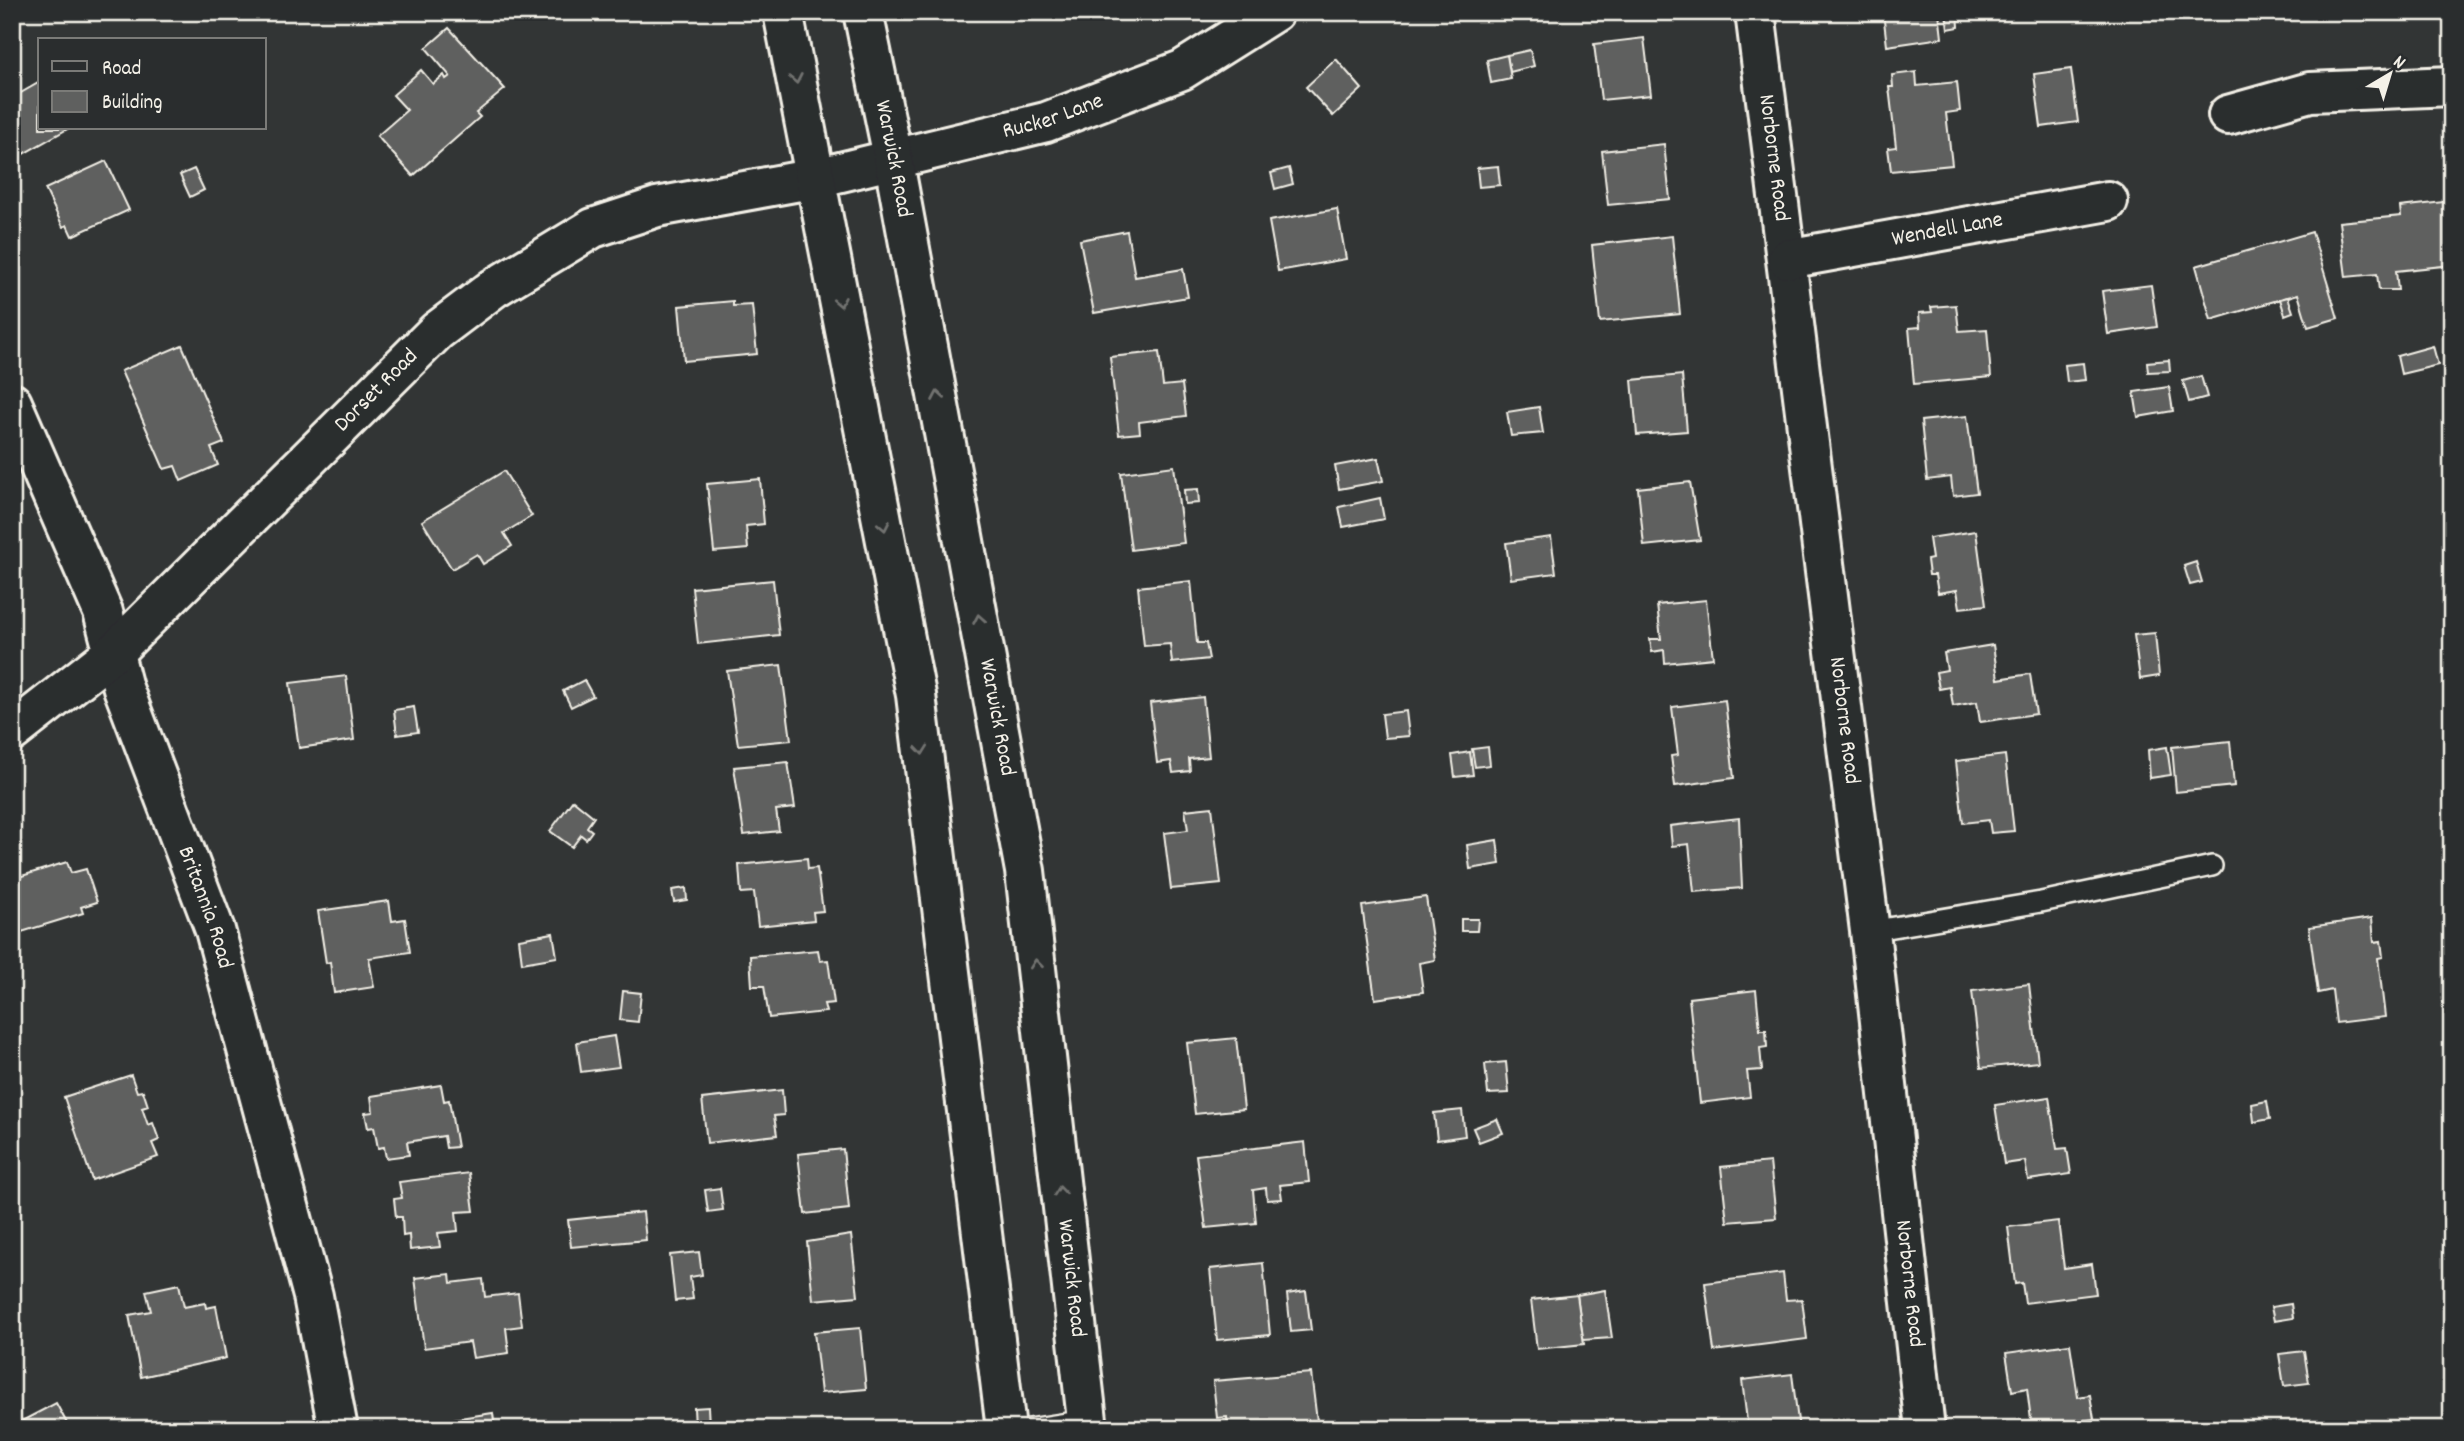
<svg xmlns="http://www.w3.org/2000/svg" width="2464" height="1441" viewBox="0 0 2464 1441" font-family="Dekko,sans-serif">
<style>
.building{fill:#5f605f;stroke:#f4f1e8;stroke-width:2}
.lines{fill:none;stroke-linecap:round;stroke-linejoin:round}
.service-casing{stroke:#f4f1e8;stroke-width:24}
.minor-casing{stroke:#f4f1e8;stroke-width:44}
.secondary-casing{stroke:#f4f1e8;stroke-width:44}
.service{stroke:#2a2d2e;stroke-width:19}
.minor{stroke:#2a2d2e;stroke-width:38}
.secondary{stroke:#2a2d2e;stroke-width:38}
.oneway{stroke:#71726f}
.labels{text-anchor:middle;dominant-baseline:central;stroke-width:6;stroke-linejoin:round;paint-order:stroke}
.street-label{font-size:23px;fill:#f4f1e8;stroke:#2a2d2e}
</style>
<rect width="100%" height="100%" fill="#323535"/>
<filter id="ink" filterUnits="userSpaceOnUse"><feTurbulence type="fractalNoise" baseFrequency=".0143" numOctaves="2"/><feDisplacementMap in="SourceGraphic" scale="14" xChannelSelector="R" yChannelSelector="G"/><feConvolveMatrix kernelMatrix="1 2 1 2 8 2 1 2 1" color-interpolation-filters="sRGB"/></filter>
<g filter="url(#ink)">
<g class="building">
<path d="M1883,12H1939L1942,38L1887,46Z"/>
<path d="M1946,12H1958L1959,27L1948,29Z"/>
<path d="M449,28L505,89L476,113L480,117L413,176L377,136L407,110L393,95L421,70L433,84L444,75L446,79L450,76L426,48Z"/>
<path d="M1644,38L1651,95L1601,100L1594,44Z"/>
<path d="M1530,50L1534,66L1510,72L1507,55Z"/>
<path d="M1507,55L1511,79L1491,83L1487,60Z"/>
<path d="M1336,59L1362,89L1333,116L1306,87Z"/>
<path d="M2071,69L2078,122L2041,127L2034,74Z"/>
<path d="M1916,72L1917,86L1957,82L1960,111L1946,113L1952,165L1891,171L1888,148L1896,147L1889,87H1893L1892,75Z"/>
<path d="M40,82V128H69L23,154L17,142L12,145V98Z"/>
<path d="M1664,144L1670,199L1608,205L1602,151Z"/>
<path d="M106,161L129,210L72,236L67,225L63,227L45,189Z"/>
<path d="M1498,166L1500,185L1479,187L1477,168Z"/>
<path d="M1289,168L1293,184L1275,189L1271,173Z"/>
<path d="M194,169L204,190L190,197L180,175Z"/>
<path d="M2452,201V265L2396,271L2398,290H2379L2377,274L2346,277L2339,222L2401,216L2400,207Z"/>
<path d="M1337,209L1346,259L1278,271L1269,221Z"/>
<path d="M1127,231L1135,277L1183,269L1188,297L1094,313L1080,240Z"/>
<path d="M2312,232L2338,318L2308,327L2298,294L2211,320L2196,266Z"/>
<path d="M1672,236L1680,314L1600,322L1592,245Z"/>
<path d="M2151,285L2157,327L2108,334L2102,291Z"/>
<path d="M2288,297L2293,312L2285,315L2280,299Z"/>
<path d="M733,301V306L752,305L757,354L684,361L679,306Z"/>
<path d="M1956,305L1959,331L1987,329L1991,377L1914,384L1909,328L1920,327L1919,313L1932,312L1931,307Z"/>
<path d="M182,345L224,443L211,448L218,465L181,481L175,466L164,469L121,371Z"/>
<path d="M2433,346L2438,365L2401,374L2397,356Z"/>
<path d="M1159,352L1163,386L1182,384L1186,416L1139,422L1140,433L1119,435L1110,357Z"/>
<path d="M2169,360L2170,371L2148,372L2147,362Z"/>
<path d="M2083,363L2085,380L2067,382L2065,365Z"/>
<path d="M1682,375L1687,431L1637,435L1632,380Z"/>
<path d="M2201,376L2207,397L2189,402L2183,381Z"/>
<path d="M2169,387L2173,411L2138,417L2134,392Z"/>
<path d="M1539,407L1543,433L1511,436L1507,412Z"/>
<path d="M1967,416L1977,493L1953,496L1951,477L1927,480L1921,421Z"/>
<path d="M1378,458L1383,481L1339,489L1335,466Z"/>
<path d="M1174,466L1184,543L1131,550L1121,473Z"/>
<path d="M504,471L532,516L504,533L512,546L483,564L477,554L452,569L422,521Z"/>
<path d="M760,479L764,524L746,526L748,549L714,552L707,484Z"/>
<path d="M1690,482L1700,540L1644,546L1638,488Z"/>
<path d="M1198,489L1199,503L1185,504L1184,490Z"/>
<path d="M1380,498L1384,519L1343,527L1339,507Z"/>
<path d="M1976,531L1986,605L1960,608L1957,590L1938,593L1935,575H1929L1927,560L1932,559L1929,538Z"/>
<path d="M1551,537L1556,573L1511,579L1506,543Z"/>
<path d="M2196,562L2202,582L2190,585L2184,566Z"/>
<path d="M773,580L779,635L698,644L692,588Z"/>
<path d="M1191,581L1197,643H1206L1209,659L1172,663L1170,644L1144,646L1138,587Z"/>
<path d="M1706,600L1713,658L1665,663L1664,650L1652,652L1650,639H1661L1657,605Z"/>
<path d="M2155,633L2159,676L2140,679L2134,635Z"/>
<path d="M1993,645L1998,679L2030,674L2036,714L1980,722L1977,702L1953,706L1950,687L1939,689L1936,672L1947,670L1944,653Z"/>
<path d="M781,665L791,740L738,745L727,671Z"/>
<path d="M346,676L354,740L299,748L290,683Z"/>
<path d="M584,680L593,696L571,707L563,691Z"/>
<path d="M1203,697L1209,757L1189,759L1190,771L1173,773L1171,761L1157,763L1150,703Z"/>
<path d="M1725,700L1734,778L1675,786L1671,756L1678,755L1672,707Z"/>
<path d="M414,707L418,732L397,735L394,710Z"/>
<path d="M1406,711L1409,736L1385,738L1382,714Z"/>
<path d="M2230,741L2234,786L2176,792L2172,747Z"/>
<path d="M1488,747L1490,765L1475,767L1472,749Z"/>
<path d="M2167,747L2171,775L2150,778L2148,750Z"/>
<path d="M1470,752L1473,775L1455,777L1452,755Z"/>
<path d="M2005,755L2014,831L1991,833L1989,820L1963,823L1956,761Z"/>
<path d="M788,762L795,808L776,810L779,831L744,835L734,767Z"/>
<path d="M573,800L594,817L587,827L592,831L586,839L581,835L572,847L550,831Z"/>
<path d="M1212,807L1221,884L1171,889L1164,833L1188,830L1185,810Z"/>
<path d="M1739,818L1742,888L1694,892L1689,844L1672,846L1670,826Z"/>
<path d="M1497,840L1500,864L1470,869L1467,845Z"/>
<path d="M807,858L808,869L817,868L823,911L813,912L814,920L758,926L754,892L741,893L739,865Z"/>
<path d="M67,862L71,873L86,869L97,902L81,907L83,913L12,935V879Z"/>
<path d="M686,888L687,900L674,902L672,890Z"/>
<path d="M1426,897L1435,960L1419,963L1423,992L1375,999L1362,906Z"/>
<path d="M389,901L392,921L405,919L410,952L369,958L374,987L334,993L330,962L326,963L318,911Z"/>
<path d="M2372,918L2374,942L2381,941L2383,957L2378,958L2385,1017L2336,1023L2332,990L2318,993L2309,927Z"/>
<path d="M1461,919H1478L1477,931H1461Z"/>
<path d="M553,933L557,957L522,963L519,939Z"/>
<path d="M818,950L820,961L828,960L834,1003L824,1004L826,1012L769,1018L764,986H752L750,956Z"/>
<path d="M2029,984L2038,1062L1981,1068L1972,991Z"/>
<path d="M1756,990L1760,1030H1766L1767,1047L1760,1048L1762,1070L1747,1071L1750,1097L1700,1103L1689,998Z"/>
<path d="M623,991L641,993L638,1022L620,1020Z"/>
<path d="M614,1036L619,1067L581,1072L577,1042Z"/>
<path d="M1236,1038L1244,1109L1195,1114L1187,1043Z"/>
<path d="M1506,1062L1509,1093L1488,1094L1485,1064Z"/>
<path d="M131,1075L137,1092L143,1091L148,1106L142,1108L148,1125L153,1123L159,1140L152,1143L158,1157L92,1180L64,1097Z"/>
<path d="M441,1085L444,1101L449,1100L457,1147L446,1148L444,1136L407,1142L409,1155L386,1158L384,1147L378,1148L374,1127L368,1128L365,1113L373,1112L371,1096Z"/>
<path d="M782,1090L784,1115L774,1116L777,1135L707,1143L702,1099Z"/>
<path d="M2049,1097L2057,1149L2067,1148L2071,1174L2028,1180L2025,1161L2004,1164L1995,1105Z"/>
<path d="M2267,1101L2270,1119L2254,1122L2252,1104Z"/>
<path d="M1462,1110L1465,1136L1437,1140L1434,1113Z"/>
<path d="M1497,1119L1503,1133L1479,1142L1473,1128Z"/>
<path d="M1305,1142L1309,1182L1280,1185L1282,1199L1267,1200L1266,1188L1253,1190L1256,1223L1206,1228L1196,1155Z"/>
<path d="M843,1149L849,1209L805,1214L798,1154Z"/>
<path d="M1770,1162L1776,1218L1727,1222L1721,1167Z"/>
<path d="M469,1173L474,1211L456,1212L458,1231L438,1233L440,1247L410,1250L409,1235L403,1236L402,1217H396L394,1199L402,1198L399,1182Z"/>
<path d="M720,1188L723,1210L708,1212L705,1190Z"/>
<path d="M643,1212L646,1240L571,1247L568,1220Z"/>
<path d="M2058,1221L2064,1268L2092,1264L2096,1294L2025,1303L2022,1283L2015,1284L2008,1227Z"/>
<path d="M851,1235L858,1296L813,1300L807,1242Z"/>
<path d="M699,1252L702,1275L690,1277L693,1299L675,1301L670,1255Z"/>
<path d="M1263,1263L1270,1335L1217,1340L1210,1269Z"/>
<path d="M1783,1273L1786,1300L1802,1299L1807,1339L1714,1351L1705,1283Z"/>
<path d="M450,1274L451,1283L483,1279L485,1297L518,1293L522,1326L506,1328L509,1353L473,1358L470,1342L424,1348L415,1278Z"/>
<path d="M179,1284L184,1307L205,1303L206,1308L216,1306L226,1358L141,1377L129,1315L151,1311L146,1291Z"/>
<path d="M1605,1290L1612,1338L1583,1340L1577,1295Z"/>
<path d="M1306,1291L1311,1330L1291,1332L1287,1294Z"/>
<path d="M1577,1295L1584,1344L1537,1349L1531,1300Z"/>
<path d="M2291,1304L2293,1318L2274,1321L2271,1307Z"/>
<path d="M860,1328L866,1389L821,1393L814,1332Z"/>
<path d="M2070,1344L2078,1397L2090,1395L2094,1419L2032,1428L2027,1388L2012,1391L2006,1353Z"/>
<path d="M2304,1351L2309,1383L2284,1386L2279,1354Z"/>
<path d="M1311,1373L1318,1429H1228L1227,1417L1217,1418L1213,1381Z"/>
<path d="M1792,1374L1799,1429H1748L1742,1380Z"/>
<path d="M56,1403L70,1429H24L20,1422Z"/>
<path d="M708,1407L709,1425L695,1427L694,1408Z"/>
<path d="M493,1413L495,1429H448L446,1420Z"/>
</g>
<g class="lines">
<defs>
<g id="service">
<path d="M1870,931L2041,902L2212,866"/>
<path d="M1029,1429L1087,1420"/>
</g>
<g id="minor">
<path id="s1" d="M1755,12L1870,931L1925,1429"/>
<path d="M2228,115L2310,92L2452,86"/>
<path id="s2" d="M1787,259L2108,201"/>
<path id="s3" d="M12,403L103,612L123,688L215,930L313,1296L338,1429"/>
<path id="s4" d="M12,732L114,652L437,331L494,288L593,228L657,207L816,178L1046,122L1182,70L1274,12"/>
</g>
<g id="secondary">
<path d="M783,12L916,695L1006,1429"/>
<path id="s5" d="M863,12L893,157L1025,871L1088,1429"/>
</g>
</defs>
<use href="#service" class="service-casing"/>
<use href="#minor" class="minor-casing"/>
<use href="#secondary" class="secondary-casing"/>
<use href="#service" class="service"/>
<use href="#minor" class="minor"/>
<use href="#secondary" class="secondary"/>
</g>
<defs><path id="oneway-chevron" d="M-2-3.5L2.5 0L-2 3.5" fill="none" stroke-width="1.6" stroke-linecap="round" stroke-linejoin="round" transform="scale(1.75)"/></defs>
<g class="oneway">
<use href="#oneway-chevron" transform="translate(796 79) rotate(79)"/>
<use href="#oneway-chevron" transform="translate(840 302) rotate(79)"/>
<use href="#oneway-chevron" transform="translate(938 396) rotate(-100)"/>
<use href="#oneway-chevron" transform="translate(884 526) rotate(79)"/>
<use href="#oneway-chevron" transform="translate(979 619) rotate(-100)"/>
<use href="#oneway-chevron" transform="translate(922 750) rotate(84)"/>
<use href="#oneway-chevron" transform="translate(1036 964) rotate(-96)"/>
<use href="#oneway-chevron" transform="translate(1060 1191) rotate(-96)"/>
</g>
</g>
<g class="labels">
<g class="street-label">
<text stroke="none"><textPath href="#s4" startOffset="1246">Rucker Lane</textPath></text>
<text stroke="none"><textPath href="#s1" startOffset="147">Norborne Road</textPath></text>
<text stroke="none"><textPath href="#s5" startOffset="150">Warwick Road</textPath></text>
<text stroke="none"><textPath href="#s2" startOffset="163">Wendell Lane</textPath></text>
<text stroke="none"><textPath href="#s4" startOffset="500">Dorset Road</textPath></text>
<text stroke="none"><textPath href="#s5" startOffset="718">Warwick Road</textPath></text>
<text stroke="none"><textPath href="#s1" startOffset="714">Norborne Road</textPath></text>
<text stroke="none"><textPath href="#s3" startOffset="541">Britannia Road</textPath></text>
<text stroke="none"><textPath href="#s5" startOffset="1284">Warwick Road</textPath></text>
<text stroke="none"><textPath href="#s1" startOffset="1281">Norborne Road</textPath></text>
</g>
</g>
<rect width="2464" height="1441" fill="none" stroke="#2a2d2e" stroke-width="42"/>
<rect x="21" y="21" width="2422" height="1399" fill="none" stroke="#f4f1e8" stroke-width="2.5" filter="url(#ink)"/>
<rect x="38" y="38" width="228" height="91" fill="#2a2d2e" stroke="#7b7b78" stroke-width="2"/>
<rect x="52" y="61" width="35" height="10" fill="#2a2d2e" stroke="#7b7b78" stroke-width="2"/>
<text x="102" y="74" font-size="21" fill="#f4f1e8">Road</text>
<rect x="52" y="91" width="35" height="21" fill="#5f605f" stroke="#7b7b78" stroke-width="2"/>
<text x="102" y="108" font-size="21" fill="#f4f1e8">Building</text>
<g transform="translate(2390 74) rotate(38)" stroke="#2a2d2e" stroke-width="5" paint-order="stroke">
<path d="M0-5L12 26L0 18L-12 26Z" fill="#f4f1e8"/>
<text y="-10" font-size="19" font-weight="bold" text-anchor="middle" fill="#f4f1e8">N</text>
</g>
</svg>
